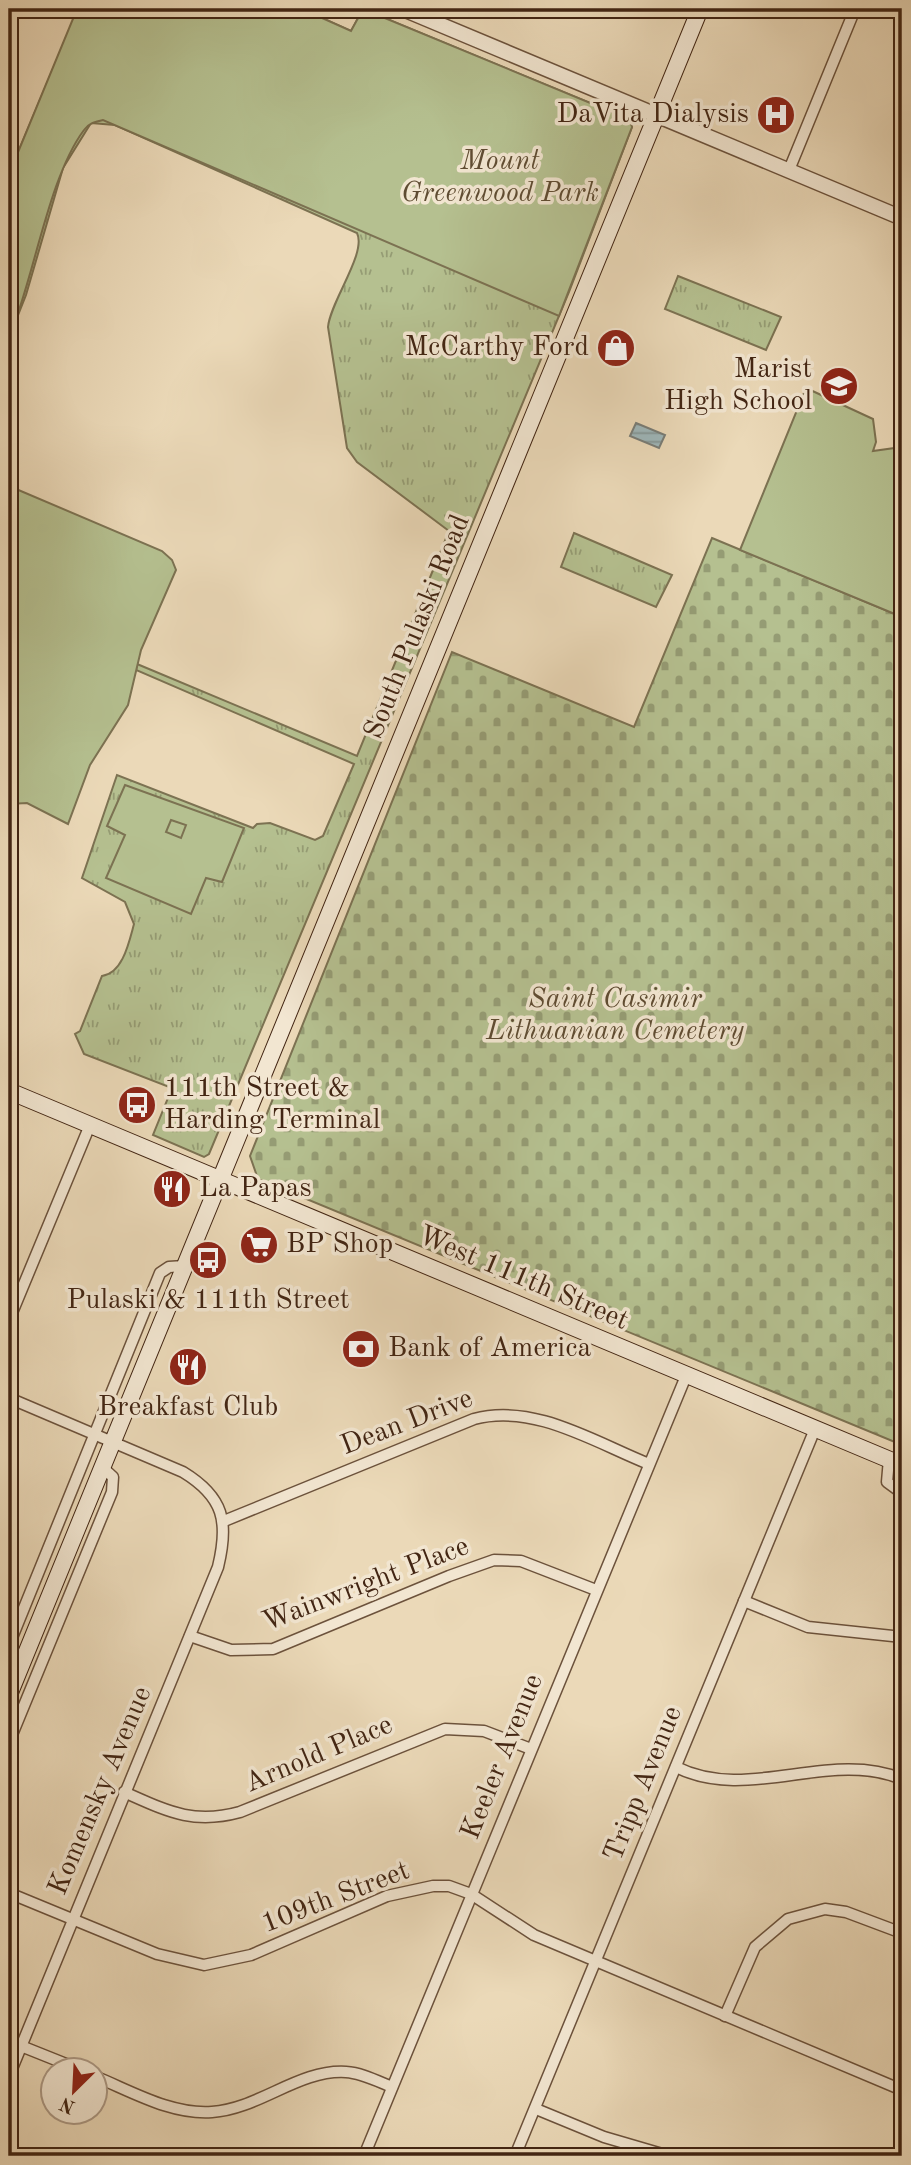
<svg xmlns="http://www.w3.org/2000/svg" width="911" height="2165" viewBox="0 0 911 2165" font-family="'Old Standard TT',serif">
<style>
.grass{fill:url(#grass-tufts);stroke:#7c7252;stroke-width:2}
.cemetery{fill:url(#cemetery-stones);stroke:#7c7252;stroke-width:2}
.green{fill:#b5c090;stroke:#7c7252;stroke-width:2;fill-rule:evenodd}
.water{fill:url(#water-rules);stroke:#797d77;stroke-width:2}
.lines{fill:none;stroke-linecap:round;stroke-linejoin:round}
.minor-casing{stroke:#6c523c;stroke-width:13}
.tertiary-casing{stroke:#6c523c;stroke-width:17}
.secondary-casing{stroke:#422513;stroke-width:18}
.minor{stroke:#f2e6d1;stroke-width:10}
.tertiary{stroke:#f2e6d1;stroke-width:14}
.secondary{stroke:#f2e6d1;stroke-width:16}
.labels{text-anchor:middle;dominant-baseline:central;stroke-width:7;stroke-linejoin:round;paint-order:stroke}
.poi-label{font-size:28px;fill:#422513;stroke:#f2e6d1;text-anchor:start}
.park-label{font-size:28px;font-style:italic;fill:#5f4c32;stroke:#f2e6d1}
.street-label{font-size:28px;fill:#422513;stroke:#f2e6d1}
</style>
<defs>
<pattern id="grass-tufts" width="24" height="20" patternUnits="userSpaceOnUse" patternTransform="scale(1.75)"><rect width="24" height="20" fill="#b5c090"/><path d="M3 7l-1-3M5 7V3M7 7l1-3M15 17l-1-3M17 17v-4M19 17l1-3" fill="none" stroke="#959c74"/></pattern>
<pattern id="cemetery-stones" width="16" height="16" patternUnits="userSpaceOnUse" patternTransform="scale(1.75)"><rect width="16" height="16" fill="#b5c090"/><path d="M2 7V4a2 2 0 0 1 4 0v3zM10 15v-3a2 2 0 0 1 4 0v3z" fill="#959c74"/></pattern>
<pattern id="water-rules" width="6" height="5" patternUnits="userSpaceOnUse" patternTransform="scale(1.75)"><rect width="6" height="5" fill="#9eb7ba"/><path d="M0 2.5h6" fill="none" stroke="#829596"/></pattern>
</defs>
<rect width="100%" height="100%" fill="#ebd9b8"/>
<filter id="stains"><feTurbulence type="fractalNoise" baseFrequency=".00286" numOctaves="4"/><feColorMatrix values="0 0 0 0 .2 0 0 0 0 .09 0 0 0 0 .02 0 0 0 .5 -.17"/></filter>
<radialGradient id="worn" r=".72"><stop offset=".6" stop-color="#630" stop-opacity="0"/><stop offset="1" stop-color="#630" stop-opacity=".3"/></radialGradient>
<g class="grass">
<path d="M78,9H302L351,31L363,9L629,119L632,127L569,292L209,1154L204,1157L153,1135L172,1088L84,1054L75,1034L80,1031L102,976C123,973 129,942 134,924L125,902L82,878L117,775L253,828L257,824L270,823L315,840L323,836L354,764L136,670L137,664L357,756L449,531L357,462L347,448L328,327C330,302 367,253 357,233L115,125L91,123L63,168L26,295L9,338V174Z"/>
<path d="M678,276L781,317L766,350L665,309Z"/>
<path d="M574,533L672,575L656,607L561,567Z"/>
</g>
<path class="cemetery" d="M712,538L902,617V1445L258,1179L250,1156L452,652L634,727Z"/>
<g class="green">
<path d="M77,9H302L351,31L363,9L629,119L632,127L559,316L103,120C95,122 89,123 84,130C48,178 34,279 9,338V174Z"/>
<path d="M806,388L873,419L876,442L873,451L902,447V617L740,550Z"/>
<path d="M9,486L162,551L172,560L176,570L141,650L128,705L90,765L68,824L27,803L9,804Z"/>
<path d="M125,785L244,828L222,882L206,878L191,914L106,878L125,835L107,826ZM171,820L186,825L181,838L166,832Z"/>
</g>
<path class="water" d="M636,423L665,435L659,448L630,436Z"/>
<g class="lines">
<defs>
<g id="minor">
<path d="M789,170L855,9"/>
<path d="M9,1320L90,1125"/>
<path d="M9,1398L183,1472C224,1497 229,1522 218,1567L9,2076"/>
<path d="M889,1459L887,1482L902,1493"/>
<path d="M224,1521L474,1419C534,1403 594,1442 649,1464"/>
<path d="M744,1601L808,1627L902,1637"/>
<path d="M190,1636L231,1650L273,1649L449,1576L494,1560L521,1561L596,1590"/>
<path d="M9,1645L160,1273L169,1267L184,1266"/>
<path d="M9,1742L112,1492L113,1477L102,1467"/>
<path d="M676,1767C748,1803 829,1749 902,1779"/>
<path d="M124,1792C167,1811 193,1825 240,1812L445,1729L484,1731L531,1749"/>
<path d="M9,1893L157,1954L204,1965L251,1955L387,1896L433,1886H449L471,1894L534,1935L902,2090"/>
<path d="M725,2016L755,1947L788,1919L825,1909L846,1912L902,1933"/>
<path d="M21,2046L81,2070"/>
<path d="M94,2076C131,2091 171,2115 212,2112C259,2109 299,2069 346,2072C362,2073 377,2081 392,2087"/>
<path d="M536,2109L604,2137L669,2156"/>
<path d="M364,2156L686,1376"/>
<path d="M515,2156L815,1429"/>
</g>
<path id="tertiary" d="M403,9L902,218"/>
<g id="secondary">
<path d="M9,1091L902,1465"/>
<path d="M9,1695L700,9"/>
</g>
</defs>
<use href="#minor" class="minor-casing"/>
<use href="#tertiary" class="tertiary-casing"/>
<use href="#secondary" class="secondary-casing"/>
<use href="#minor" class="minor"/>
<use href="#tertiary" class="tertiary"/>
<use href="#secondary" class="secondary"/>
</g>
<defs>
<symbol id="hospital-disc" viewBox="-11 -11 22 22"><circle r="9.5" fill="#8f2418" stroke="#f2e6d1"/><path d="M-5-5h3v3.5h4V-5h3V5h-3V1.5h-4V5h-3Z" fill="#fff"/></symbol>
<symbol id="shop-disc" viewBox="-11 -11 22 22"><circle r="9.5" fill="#8f2418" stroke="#f2e6d1"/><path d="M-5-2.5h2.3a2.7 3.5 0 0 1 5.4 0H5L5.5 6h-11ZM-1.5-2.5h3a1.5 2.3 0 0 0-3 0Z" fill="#fff"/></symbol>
<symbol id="school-disc" viewBox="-11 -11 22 22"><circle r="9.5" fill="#8f2418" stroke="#f2e6d1"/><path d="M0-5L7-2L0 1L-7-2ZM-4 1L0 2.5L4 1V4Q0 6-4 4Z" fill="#fff"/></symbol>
<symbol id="bus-disc" viewBox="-11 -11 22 22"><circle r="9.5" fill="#8f2418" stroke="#f2e6d1"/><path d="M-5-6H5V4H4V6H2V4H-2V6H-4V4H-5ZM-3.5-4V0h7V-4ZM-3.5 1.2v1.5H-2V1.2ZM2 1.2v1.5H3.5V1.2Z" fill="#fff"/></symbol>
<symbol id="restaurant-disc" viewBox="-11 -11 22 22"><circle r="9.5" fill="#8f2418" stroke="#f2e6d1"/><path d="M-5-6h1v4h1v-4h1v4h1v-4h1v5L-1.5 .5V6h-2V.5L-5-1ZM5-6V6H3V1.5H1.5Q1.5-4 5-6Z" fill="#fff"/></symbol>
<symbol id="supermarket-disc" viewBox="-11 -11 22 22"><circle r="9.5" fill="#8f2418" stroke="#f2e6d1"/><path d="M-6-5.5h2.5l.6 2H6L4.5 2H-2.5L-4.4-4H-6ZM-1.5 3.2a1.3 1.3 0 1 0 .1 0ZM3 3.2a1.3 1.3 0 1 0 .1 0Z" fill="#fff"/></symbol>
<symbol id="bank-disc" viewBox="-11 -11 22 22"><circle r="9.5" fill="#8f2418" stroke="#f2e6d1"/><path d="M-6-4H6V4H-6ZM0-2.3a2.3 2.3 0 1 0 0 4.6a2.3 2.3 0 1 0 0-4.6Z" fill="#fff"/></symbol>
</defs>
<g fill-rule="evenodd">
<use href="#hospital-disc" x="754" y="93" width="44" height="44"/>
<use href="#shop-disc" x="594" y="326" width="44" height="44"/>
<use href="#school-disc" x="817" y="364" width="44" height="44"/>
<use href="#bus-disc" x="115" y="1083" width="44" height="44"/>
<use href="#restaurant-disc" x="150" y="1167" width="44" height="44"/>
<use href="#supermarket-disc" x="237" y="1223" width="44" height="44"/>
<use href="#bus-disc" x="186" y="1238" width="44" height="44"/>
<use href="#bank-disc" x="339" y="1327" width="44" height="44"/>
<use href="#restaurant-disc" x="166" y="1345" width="44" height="44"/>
</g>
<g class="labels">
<g class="poi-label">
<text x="749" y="115" text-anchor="end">DaVita Dialysis</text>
<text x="589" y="348" text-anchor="end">McCarthy Ford</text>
<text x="812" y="370" text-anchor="end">Marist<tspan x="812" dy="32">High School</tspan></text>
<text x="164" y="1089">111th Street &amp;<tspan x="164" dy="32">Harding Terminal</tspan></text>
<text x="199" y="1189">La Papas</text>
<text x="286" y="1245">BP Shop</text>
<text x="208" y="1301" text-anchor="middle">Pulaski &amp; 111th Street</text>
<text x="388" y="1349">Bank of America</text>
<text x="188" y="1408" text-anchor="middle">Breakfast Club</text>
</g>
<g class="park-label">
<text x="500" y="162">Mount<tspan x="500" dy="32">Greenwood Park</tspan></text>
<text x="615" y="1000">Saint Casimir<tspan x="615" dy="32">Lithuanian Cemetery</tspan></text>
</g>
<g class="street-label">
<text transform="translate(418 627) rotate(-68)">South Pulaski Road</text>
<text transform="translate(523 1279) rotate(23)">West 111th Street</text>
<text transform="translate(407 1423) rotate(-21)">Dean Drive</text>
<text transform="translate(366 1585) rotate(-21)">Wainwright Place</text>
<text transform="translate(319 1755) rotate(-23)">Arnold Place</text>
<text transform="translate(503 1757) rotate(-68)">Keeler Avenue</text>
<text transform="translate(644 1784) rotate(-68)">Tripp Avenue</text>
<text transform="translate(101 1791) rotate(-67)">Komensky Avenue</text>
<text transform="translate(336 1898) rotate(-21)">109th Street</text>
</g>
</g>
<rect width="911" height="2165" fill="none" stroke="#ebd9b8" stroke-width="35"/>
<rect x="10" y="10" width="890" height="2144" fill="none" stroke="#422513" stroke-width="3.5"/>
<rect x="18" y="18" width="876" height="2130" fill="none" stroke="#422513" stroke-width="2"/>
<g transform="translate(74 2091) rotate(204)"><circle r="33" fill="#f2e6d1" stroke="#ac9985" stroke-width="2"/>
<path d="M0-5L12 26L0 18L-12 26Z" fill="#8f2418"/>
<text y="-10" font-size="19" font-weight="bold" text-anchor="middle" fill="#422513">N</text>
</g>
<rect width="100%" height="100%" filter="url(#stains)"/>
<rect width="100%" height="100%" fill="url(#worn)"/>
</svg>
